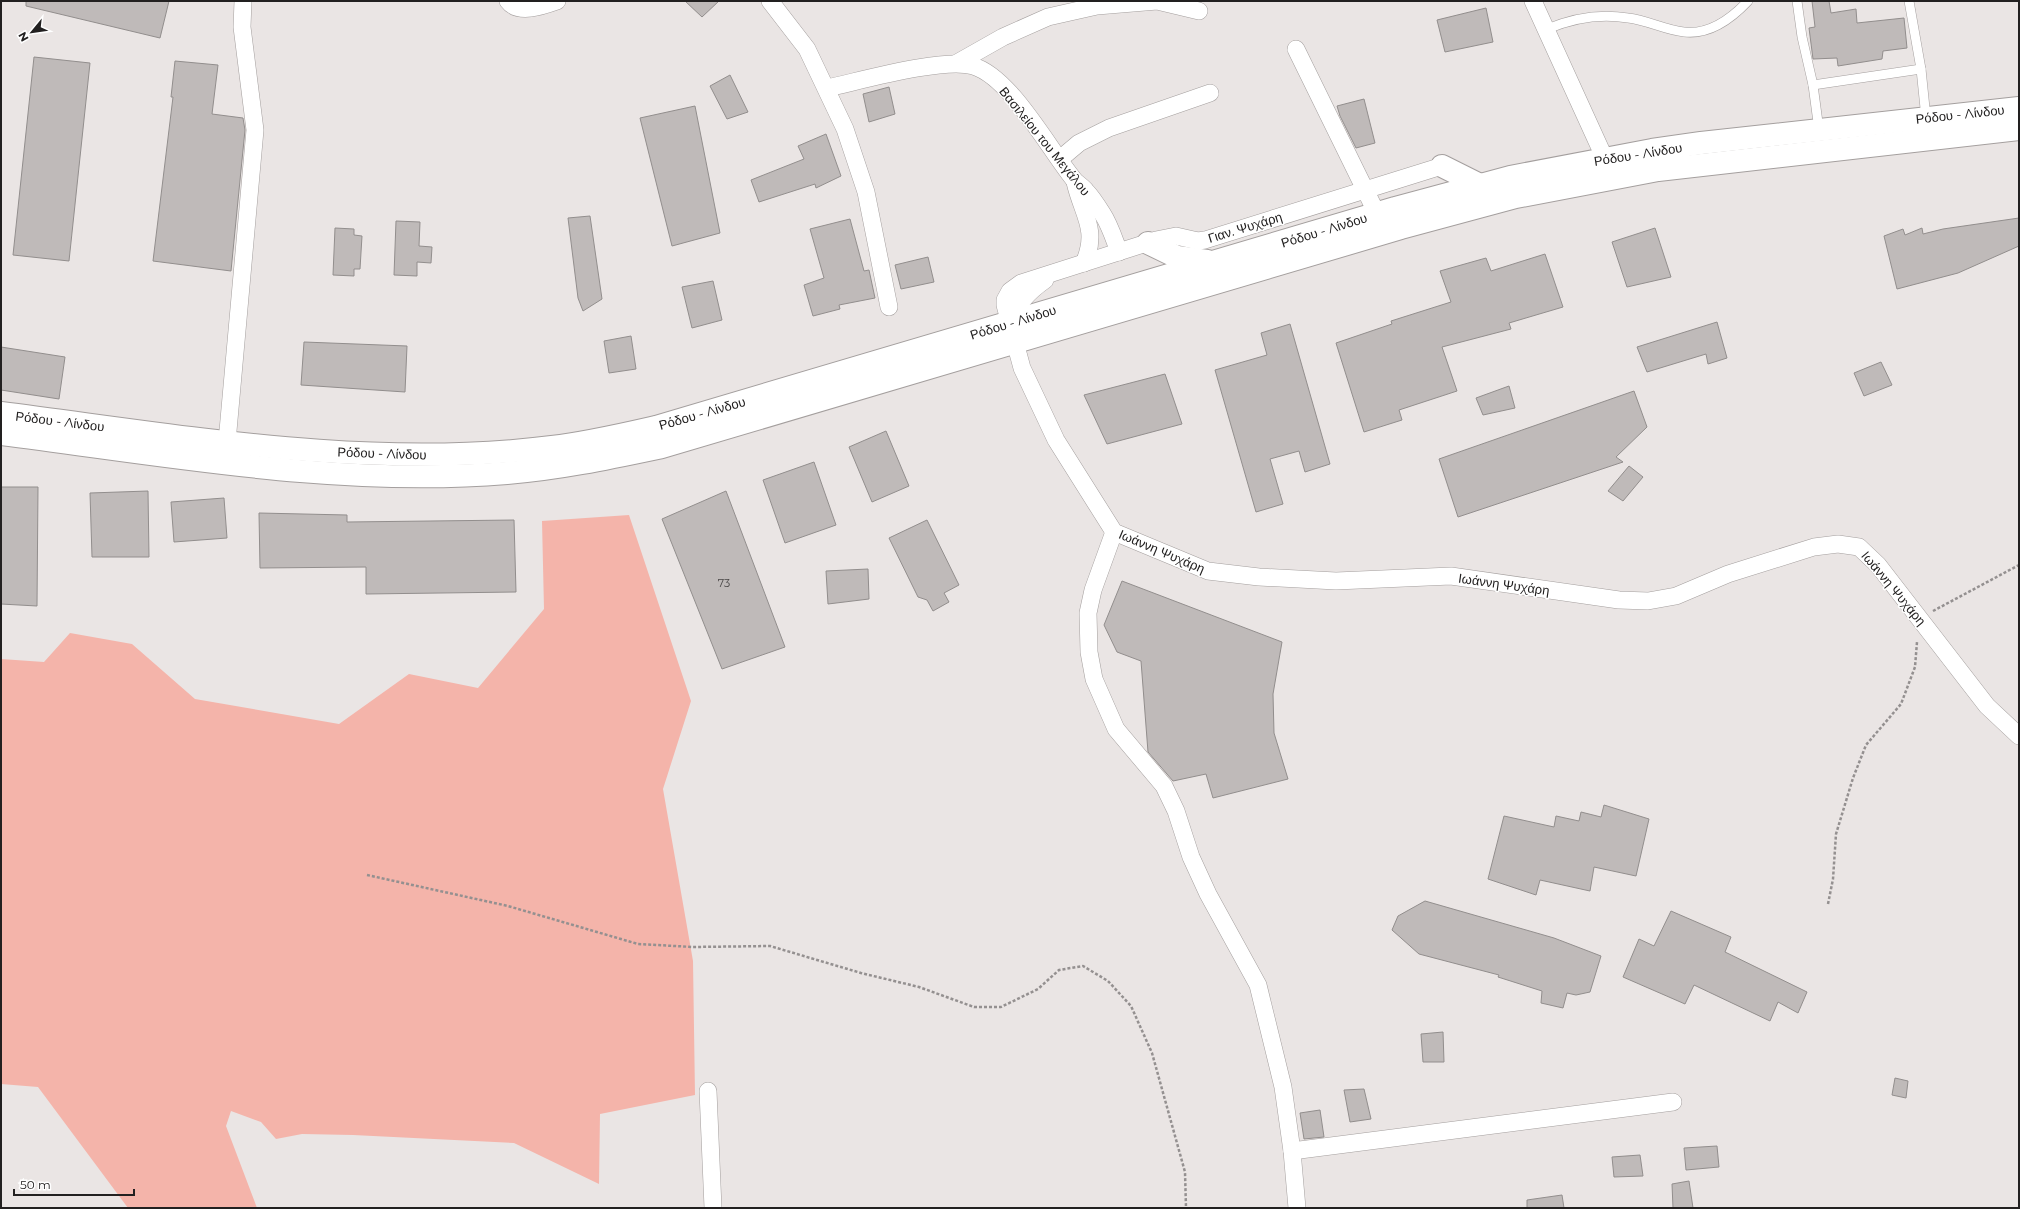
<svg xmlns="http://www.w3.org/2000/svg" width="2020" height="1209" viewBox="0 0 2020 1209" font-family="Montserrat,sans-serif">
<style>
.green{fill:#f4b4aa}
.building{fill:#bfbab9;stroke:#928e8d}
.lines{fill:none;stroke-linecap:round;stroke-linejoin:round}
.service-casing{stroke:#a49f9e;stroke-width:10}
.minor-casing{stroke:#a49f9e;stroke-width:18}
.primary-casing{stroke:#a49f9e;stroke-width:24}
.path{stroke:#949090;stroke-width:2.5;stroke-dasharray:3 2;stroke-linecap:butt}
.service{stroke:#fff;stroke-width:9}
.minor{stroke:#fff;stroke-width:17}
.primary{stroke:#fff;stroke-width:22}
.labels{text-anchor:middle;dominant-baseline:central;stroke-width:3;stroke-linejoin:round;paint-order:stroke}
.number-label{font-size:11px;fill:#494646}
.street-label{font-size:13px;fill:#222020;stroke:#fff}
</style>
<rect width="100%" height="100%" fill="#eae5e4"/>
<path class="green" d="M629,515L691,701L663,789L693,961L695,1095L600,1114L599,1184L514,1143L353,1135L302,1134L276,1139L261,1122L231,1111L226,1126L257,1208H128L38,1087L1,1084V659L44,662L70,633L132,644L195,699L339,724L409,674L478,688L544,609L542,521Z"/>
<g class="building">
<path d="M26,1H169L160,38L26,6Z"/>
<path d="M685,1H719L702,17Z"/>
<path d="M1812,1H1829L1831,13L1856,9L1857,23L1904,18L1907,48L1883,51L1882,59L1838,66L1837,58L1813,59L1809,28L1815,27Z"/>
<path d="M1486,8L1493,42L1445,52L1437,20Z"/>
<path d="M34,57L90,63L69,261L13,255Z"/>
<path d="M175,61L218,65L212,114L243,118L245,130L231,271L153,261L173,97H171Z"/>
<path d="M730,75L748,112L727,119L710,86Z"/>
<path d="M889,87L895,114L869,122L863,94Z"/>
<path d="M1364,99L1375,143L1356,148L1340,116L1337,106Z"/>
<path d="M695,106L720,233L672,246L640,118Z"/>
<path d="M826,134L841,176L816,188L815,184L759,202L751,180L804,159L798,146Z"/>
<path d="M590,216L602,299L583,311L578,298L568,218Z"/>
<path d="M2019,218V246L1958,273L1897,289L1884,236L1903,229L1905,235L1922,228L1923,234L1943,229Z"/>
<path d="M850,219L864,271L869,270L875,298L839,305L840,309L813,316L804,285L824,278L810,229Z"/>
<path d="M396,221L420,222L419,246L432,247L431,263L417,262V276L394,275Z"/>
<path d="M335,228L354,229V235L362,236L360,269H354V276L333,275Z"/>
<path d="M1655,228L1671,277L1627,287L1612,242Z"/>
<path d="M1545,254L1563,307L1509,323L1511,329L1442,347L1457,391L1399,410L1402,420L1364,432L1336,343L1392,324L1391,321L1451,302L1440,271L1486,258L1491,271Z"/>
<path d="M928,257L934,282L901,289L895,265Z"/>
<path d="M713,281L722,320L692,328L682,287Z"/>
<path d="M1717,322L1727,358L1708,364L1706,354L1647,372L1637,347Z"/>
<path d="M1290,324L1330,464L1305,472L1299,451L1270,459L1283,504L1256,512L1215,370L1267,355L1261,333Z"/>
<path d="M631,336L636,369L609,373L604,341Z"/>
<path d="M304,342L407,346L405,392L301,385Z"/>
<path d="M1,347L65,357L59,399L1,390Z"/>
<path d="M1881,362L1892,385L1864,396L1854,373Z"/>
<path d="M1165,374L1182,424L1107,444L1084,395Z"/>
<path d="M1509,386L1515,408L1483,415L1476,398Z"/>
<path d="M1634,391L1647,427L1616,457L1623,462L1458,517L1439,459Z"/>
<path d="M886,431L909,486L872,502L849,447Z"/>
<path d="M814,462L836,525L785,543L763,480Z"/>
<path d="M1629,466L1643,477L1623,501L1608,491Z"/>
<path d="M1,487H38L37,606L1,604Z"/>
<path d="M148,491L149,557H92L90,493Z"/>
<path d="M726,491L785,647L722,669L662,519Z"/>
<path d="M224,498L227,538L174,542L171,502Z"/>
<path d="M259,513L347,515V522L514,520L516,592L366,594V567L260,568Z"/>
<path d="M927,520L959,585L944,593L949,602L933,611L927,600L918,597L889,538Z"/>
<path d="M868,569L869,599L828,604L826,571Z"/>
<path d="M1122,581L1282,642L1273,694L1274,733L1288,779L1213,798L1206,774L1173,781L1148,752L1141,661L1117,652L1104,625Z"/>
<path d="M1604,805L1649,819L1636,876L1594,867L1590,891L1540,880L1536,895L1488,879L1504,816L1554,827L1556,816L1579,821L1581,812L1601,817Z"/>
<path d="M1425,901L1554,938L1601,956L1590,992L1576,995L1567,993L1563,1008L1541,1003L1542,991L1498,977L1499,975L1419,954L1392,930L1398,916Z"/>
<path d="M1671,911L1731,937L1725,952L1807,992L1798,1013L1778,1002L1770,1021L1694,985L1685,1004L1623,977L1639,939L1654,946Z"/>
<path d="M1443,1032L1444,1062H1423L1421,1034Z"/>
<path d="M1895,1078L1908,1081L1906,1098L1892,1095Z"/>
<path d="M1364,1089L1371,1119L1350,1122L1344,1090Z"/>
<path d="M1320,1110L1324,1137L1304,1139L1300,1113Z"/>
<path d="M1717,1146L1719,1167L1686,1170L1684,1148Z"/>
<path d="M1640,1155L1643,1176L1614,1177L1612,1157Z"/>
<path d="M1689,1181L1693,1208H1673L1672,1184Z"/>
<path d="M1562,1195L1564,1208H1527V1200Z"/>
</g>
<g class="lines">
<defs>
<g id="service">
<path d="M1797,1L1802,37L1813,85L1819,130"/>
<path d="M1909,1L1921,69L1926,118"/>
<path d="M1547,29C1573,18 1599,13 1628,18C1647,20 1665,30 1684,32C1709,35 1732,18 1748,1"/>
<path d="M1813,85L1921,69"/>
</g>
<g id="minor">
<path d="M508,1C518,15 543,6 557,1"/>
<path d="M770,1L807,49L845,129L866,192L889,307"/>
<path d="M1533,1L1605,159"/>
<path d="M1296,49L1377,214"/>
<path d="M957,63L1003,37L1048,17L1097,6L1157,1L1199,11"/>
<path d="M827,88C860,81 944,57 973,66C1011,77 1050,151 1075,181C1078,184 1083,187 1086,191C1092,197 1097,205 1102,213C1110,225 1114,239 1119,252"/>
<path d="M1060,159L1079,143L1109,128L1210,93"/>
<path d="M1442,166L1205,240L1198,241L1176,236L1156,240L1021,283L1010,291L1005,300V305L1022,368L1056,440L1114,532L1208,571L1259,577L1336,581L1451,576L1619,600L1648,601L1676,596L1728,574L1814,547L1838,544L1859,547L1878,565L1987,706L2019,736"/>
<path d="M1075,182C1082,214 1099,229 1084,263"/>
<path d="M1009,323C1017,304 1028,292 1045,280"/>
<path d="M227,442L255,130L242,27L243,1"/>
<path d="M1114,532L1093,590L1088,613L1089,652L1094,679L1116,729L1164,786L1176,811L1191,857L1208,894L1258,985L1283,1087L1292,1151L1297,1208"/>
<path d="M708,1091L713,1208"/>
<path d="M1292,1151L1673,1102"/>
</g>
<g id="primary">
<path d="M1442,166L1480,185"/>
<path d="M1148,243L1177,257L1207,261"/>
<path d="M1,413C183,436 368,470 552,447C587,443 621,435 656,427L1395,208L1510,177L1652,150L1701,143L2019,108"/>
<path d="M1,434C168,455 338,487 507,473C559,469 610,458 662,447L1401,228L1516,197L1658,170L2019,129"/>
</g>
</defs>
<use href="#service" class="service-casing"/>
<use href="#minor" class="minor-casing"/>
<use href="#primary" class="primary-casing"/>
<g class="path">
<path d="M1933,611L2019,565"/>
<path d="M367,875L508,906L638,944L693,947L770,946L861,973L919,987L974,1007H1001L1038,989L1059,970L1083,966L1108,981L1131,1006L1152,1053L1185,1172L1186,1208"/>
<path d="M1828,904L1833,879L1836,834L1853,778L1866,745L1901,704L1915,667L1917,642"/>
</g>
<use href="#service" class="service"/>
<use href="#minor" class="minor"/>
<use href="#primary" class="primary"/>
</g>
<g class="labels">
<g class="number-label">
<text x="724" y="583">73</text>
</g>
<g class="street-label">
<text transform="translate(1960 114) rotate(-6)">Ρόδου - Λίνδου</text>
<text transform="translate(1045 141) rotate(51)">Βασιλείου του Μεγάλου</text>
<text transform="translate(1638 154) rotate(-9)">Ρόδου - Λίνδου</text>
<text transform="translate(1245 227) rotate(-17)">Γιαν. Ψυχάρη</text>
<text transform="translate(1324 230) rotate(-17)">Ρόδου - Λίνδου</text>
<text transform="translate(1013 322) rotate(-17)">Ρόδου - Λίνδου</text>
<text transform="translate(702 413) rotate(-16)">Ρόδου - Λίνδου</text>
<text transform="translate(60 421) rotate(7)">Ρόδου - Λίνδου</text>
<text transform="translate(382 453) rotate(2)">Ρόδου - Λίνδου</text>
<text transform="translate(1162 551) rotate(23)">Ιωάννη Ψυχάρη</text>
<text transform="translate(1504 584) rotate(8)">Ιωάννη Ψυχάρη</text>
<text transform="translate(1894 588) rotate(50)">Ιωάννη Ψυχάρη</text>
</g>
</g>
<rect width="2020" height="1209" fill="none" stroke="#222020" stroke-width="4"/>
<g transform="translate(32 32) rotate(241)" stroke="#ffffff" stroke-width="3" paint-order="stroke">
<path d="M0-3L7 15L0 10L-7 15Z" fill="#222020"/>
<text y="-6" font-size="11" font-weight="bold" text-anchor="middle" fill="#222020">N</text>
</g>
<path d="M14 1189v6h120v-6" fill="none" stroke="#222020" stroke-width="2"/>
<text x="20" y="1189" font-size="12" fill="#222020" stroke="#ffffff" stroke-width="3" paint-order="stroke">50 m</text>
</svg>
